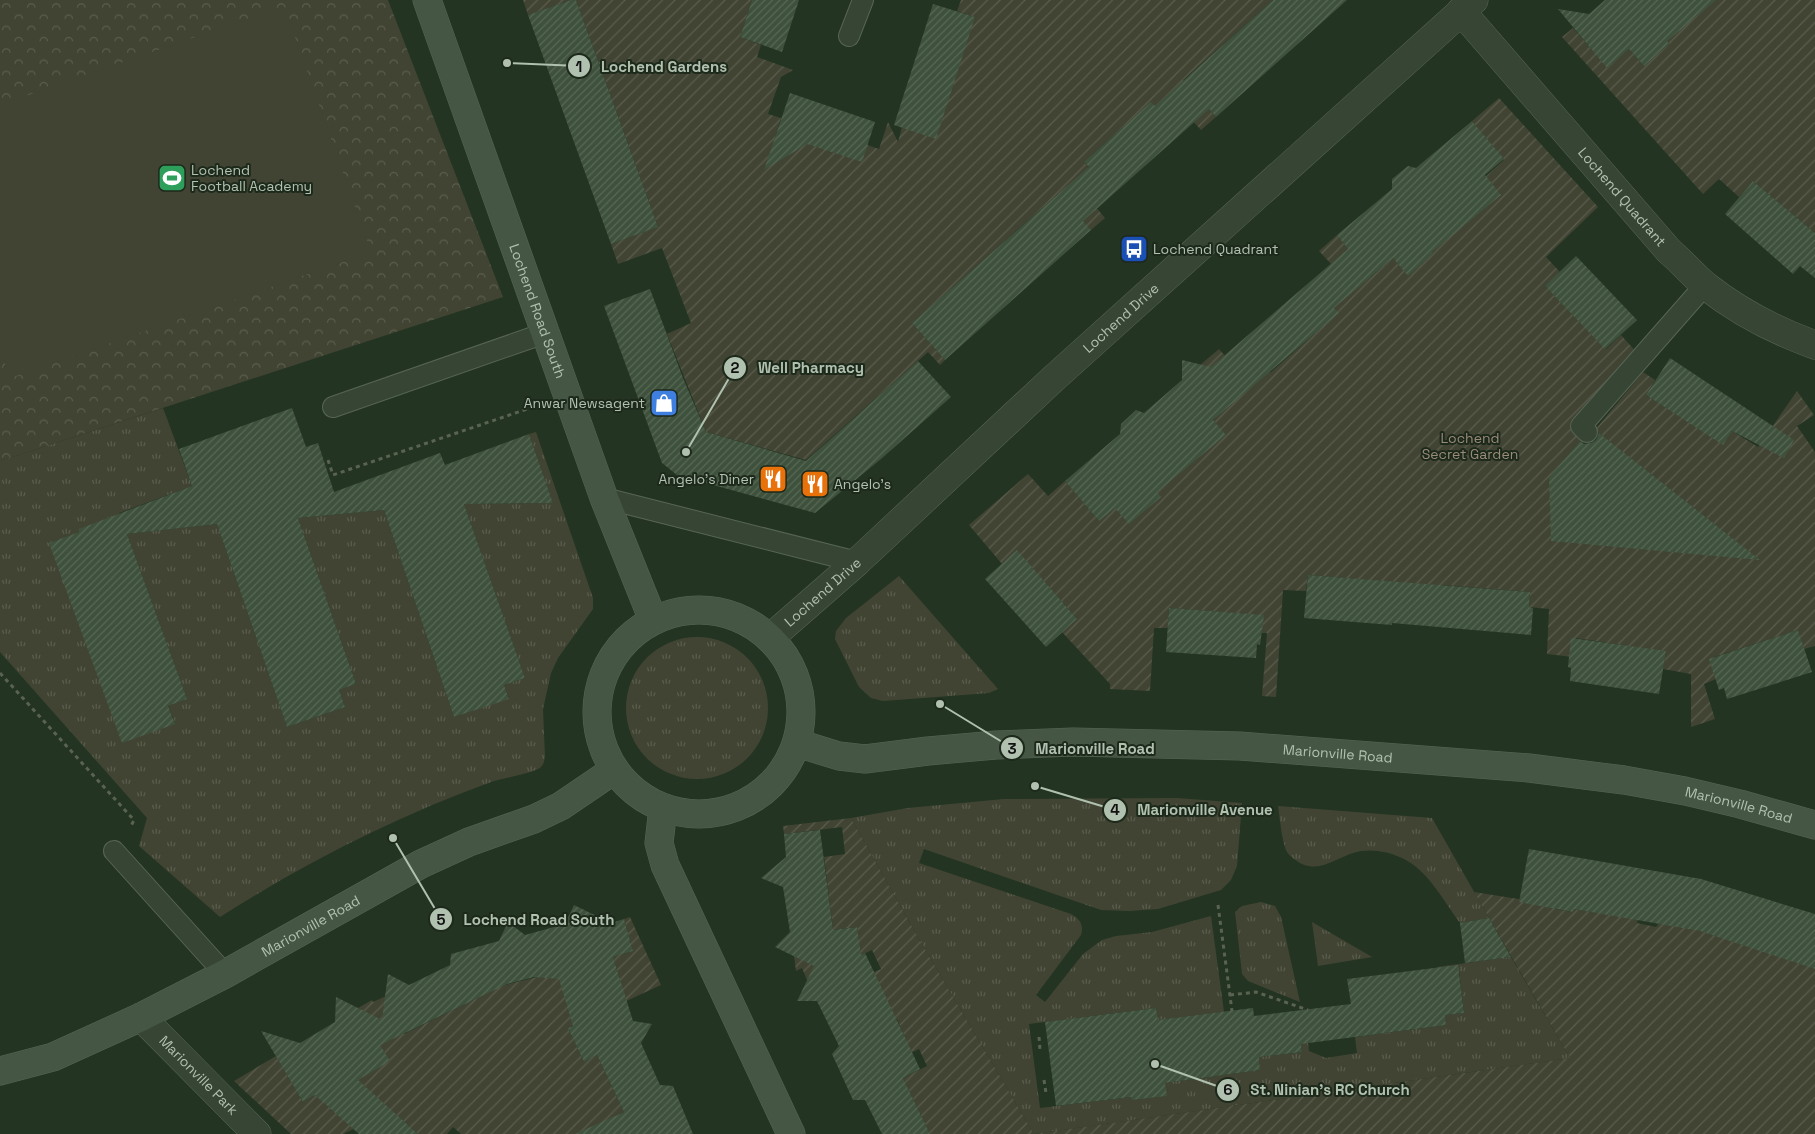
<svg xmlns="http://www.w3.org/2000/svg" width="1815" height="1134" viewBox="0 0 1815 1134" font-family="'Space Grotesk',sans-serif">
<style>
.grass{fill:url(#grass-tufts)}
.park{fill:url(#park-crowns)}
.garden{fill:url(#garden-furrows)}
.pitch{fill:#414432}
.building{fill:url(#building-hatch)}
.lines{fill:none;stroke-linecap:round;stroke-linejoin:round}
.lane-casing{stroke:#576556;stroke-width:22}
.street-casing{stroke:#576556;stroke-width:29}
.secondary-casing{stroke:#576556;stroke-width:29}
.path{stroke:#5a6351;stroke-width:3;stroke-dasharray:4 4;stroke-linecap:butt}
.lane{stroke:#374535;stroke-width:20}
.street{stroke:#374535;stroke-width:28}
.secondary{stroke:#455744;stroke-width:28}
.labels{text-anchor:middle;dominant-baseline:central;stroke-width:4;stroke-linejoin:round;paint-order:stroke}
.poi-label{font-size:14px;fill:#b1c1b0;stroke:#1c291b;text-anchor:start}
.street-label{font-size:14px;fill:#b1c1b0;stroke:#1c291b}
.park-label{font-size:14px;fill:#9a8b79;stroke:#1c291b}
.leader{fill:none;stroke:#b1c1b0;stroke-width:2}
.callout-dot{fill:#b1c1b0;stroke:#1c291b;stroke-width:2}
.mark-label{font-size:15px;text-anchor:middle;font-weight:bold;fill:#111}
.callout-label{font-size:15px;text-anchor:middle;font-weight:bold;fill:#b1c1b0;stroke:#1c291b;stroke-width:4;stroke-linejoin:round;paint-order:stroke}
</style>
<defs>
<pattern id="grass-tufts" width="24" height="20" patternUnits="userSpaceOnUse" patternTransform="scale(1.25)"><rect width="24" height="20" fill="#414432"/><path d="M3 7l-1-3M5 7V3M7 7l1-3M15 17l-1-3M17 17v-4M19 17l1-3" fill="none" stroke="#5a5d4d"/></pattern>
<pattern id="park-crowns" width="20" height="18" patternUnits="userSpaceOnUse" patternTransform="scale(1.25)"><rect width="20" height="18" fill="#414432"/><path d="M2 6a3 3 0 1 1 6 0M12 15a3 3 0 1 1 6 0" fill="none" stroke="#5a5d4d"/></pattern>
<pattern id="garden-furrows" width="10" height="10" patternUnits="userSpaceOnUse" patternTransform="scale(1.25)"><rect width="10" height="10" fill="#414432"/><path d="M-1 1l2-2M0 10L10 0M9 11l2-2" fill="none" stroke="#5a5d4d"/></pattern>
<pattern id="building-hatch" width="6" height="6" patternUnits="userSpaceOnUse" patternTransform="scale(1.25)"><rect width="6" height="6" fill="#3e513c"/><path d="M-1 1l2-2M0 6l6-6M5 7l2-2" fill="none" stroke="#586856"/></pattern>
</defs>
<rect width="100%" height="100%" fill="#243422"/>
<g class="grass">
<path d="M163,408L192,486L119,513L121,517L49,543L175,723L168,706L187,699L127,534L217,524L287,727L345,707L339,690L356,684L298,518L384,510L454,717L509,698L504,685L525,678L464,504L553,503L529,434L536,432L593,598V609L558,658L551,673L543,709L545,757C544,761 544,764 541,767C535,773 504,778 494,781C397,816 306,862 220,917L139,846L147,818L0,652V461Z"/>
<path d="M899,576L998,689L989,693L883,701L871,698L859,687L835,639L836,631L846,618Z"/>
<circle cx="697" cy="708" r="71"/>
<path d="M1177,798L1242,803L1237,866L1231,880L1221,890L1158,909L1129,911L1101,910L924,849L919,863L1071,914C1080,919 1084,925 1081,935L1036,995L1045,1002L1083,954L1102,940L1116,936L1152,932L1211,916L1224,1012L1158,1020L1156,1008L1029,1024L1040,1108L1131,1097L1132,1100L1166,1096L1165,1083L1260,1070L1259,1057L1302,1052L1297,1011H1304L1309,1051L1326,1058L1357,1053L1355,1037L1446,1025L1445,1015L1464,1013L1459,970L1438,972L1437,967L1511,957L1570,1058L1034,1134L919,939L851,818L908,808L1004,799Z"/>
<path d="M1278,806L1432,818L1489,918L1460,923C1443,900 1428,870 1402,858C1390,852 1374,849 1361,851C1337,855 1318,878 1294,859C1290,856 1286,852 1285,847C1281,834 1280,819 1278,806Z"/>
<path d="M1261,902L1275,906L1281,917L1300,1002L1248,981L1242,974L1235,912L1242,906Z"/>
<path d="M1312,922L1372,957L1318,966Z"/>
</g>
<path class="park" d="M0,0H388L503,297L0,461Z"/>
<g class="garden">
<path d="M523,0H571L528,15Z"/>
<path d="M576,0H752L740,37L761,45L757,57L793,70L781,77L768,114L781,118L772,148L775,153L795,140L867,145L879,149L888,122L898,142L902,127L975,17L957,11L961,0H1273L1183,80L1216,117L1201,130L1178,105L1164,117L1151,102L1084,162L1097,177L1082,191L1105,218L1091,230L1058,194L912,323L945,360L940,365L928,352L806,460L706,432L667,334L691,323L662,248L618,264L611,244L658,227Z"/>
<path d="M1716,0H1815V233L1753,181L1739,197L1719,179L1703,194L1562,37L1573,28L1607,67L1629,49L1644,66L1669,44L1655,27Z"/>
<path d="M1499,98L1598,207L1546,257L1560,272L1545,286L1606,349L1621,335L1638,354L1592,427L1549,477L1739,558L1742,546L1595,430L1643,372L1655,380L1646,395L1723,444L1732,431L1758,447L1797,391L1814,415L1797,426L1815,452V646L1804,649L1798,630L1714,657L1716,679L1704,684L1715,719L1691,727V674L1663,669L1666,652L1576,638L1573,657L1547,654L1549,609L1529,607L1530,592L1443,585L1441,600L1395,582L1308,575L1306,591L1283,590L1276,697L1262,696L1267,633H1258L1259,615L1169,608L1168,628H1154L1150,691L1110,689V684L1062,632L1077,619L1017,551L1002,564L969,525L1028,474L1048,496L1065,481L1099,521L1147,481L1225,435L1213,420L1232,404L1200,365L1219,349L1241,374L1259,359L1270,373L1338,313L1326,298L1346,280L1319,251L1337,235L1371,277L1393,258L1408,275L1433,254L1419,237L1504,160L1472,121Z"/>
<path d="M851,818L919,939L1034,1134L1570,1058L1474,892L1555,905V909L1573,912L1574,909L1638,919L1637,923L1656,927L1696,878L1728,888L1815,969V1134H930L903,1078L927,1066L919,1049L856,1079L849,1067L906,1040L897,1019L880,1027L857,980L881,969L872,950L807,980L802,968L796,971L794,956L859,943L857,927L833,930L824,857L845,854L842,827L784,834L783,826Z"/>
<path d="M630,917L661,985L568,1028L584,1062L597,1055L624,1112L615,1116L622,1130L642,1134H461L453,1127L447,1134H418L400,1118L389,1112L343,1134H291L234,1081L276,1056L303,1102L321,1092L389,1061L358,1008L372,1000L373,1002L386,996L404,1034L490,992L472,955L501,986L557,972L620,979L613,957L633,951L624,919Z"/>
</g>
<path class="pitch" d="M284,6L371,252L10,378L0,349V105Z"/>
<g class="building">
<path d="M571,0H576L658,227L611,244L528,15Z"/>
<path d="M752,0H799L782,52L740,37Z"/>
<path d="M1273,0H1347L1216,117L1209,109L1083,221L1091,230L945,360L912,323L1089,167L1084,162L1151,102L1155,106Z"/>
<path d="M1605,0H1716L1667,41L1669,44L1644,66L1629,49L1607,68L1558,9L1589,14Z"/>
<path d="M933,4L975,17L936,139L894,125Z"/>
<path d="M790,93L875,122L862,162L807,144L764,170Z"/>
<path d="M1472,121L1504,159L1485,175L1501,195L1432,252L1433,254L1408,276L1393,258L1334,308L1339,313L1213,420L1226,435L1157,492L1161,497L1129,524L1115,508L1099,521L1065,481L1120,434L1121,424L1136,410L1144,413L1182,380V360L1211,367L1348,249L1337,235L1392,189V179L1408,166L1416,168Z"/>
<path d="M1753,181L1815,233V278L1800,266L1793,274L1725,214Z"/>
<path d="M1576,256L1637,320L1605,349L1545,286Z"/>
<path d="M650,289L683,378L706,432L806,461L918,361L951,397L881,459L815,513L677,475L662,463L604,306Z"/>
<path d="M1670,358L1794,440L1784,458L1732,431L1723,445L1646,395Z"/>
<path d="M292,408L306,447L318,443L334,492L440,453L445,465L529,434L553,503L464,504L525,678L504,685L509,699L454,717L384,510L298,518L356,684L339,690L345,707L287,727L217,524L127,534L187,699L168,706L175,724L122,743L49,543L79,532V529L192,486L179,449Z"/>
<path d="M1599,433L1613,444L1760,560L1551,541L1549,477L1580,441L1584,444L1591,443L1596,440Z"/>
<path d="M1017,550L1077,619L1046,647L985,579Z"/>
<path d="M1308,575L1530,592L1529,607L1533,608L1531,635L1392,623V625L1304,618Z"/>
<path d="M1169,608L1264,615L1260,645L1257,644L1256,658L1166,652Z"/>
<path d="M1798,630L1812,672L1727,699L1724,688L1719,690L1709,659Z"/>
<path d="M1571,638L1666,651L1659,694L1570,681L1571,668L1568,667Z"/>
<path d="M820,830L833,930L857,927L861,955L865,953L920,1069L903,1078L930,1134H882L865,1100H853L832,1054L839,1046L817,1001H797L814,966L775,947L790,932L783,887L761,878L786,857L784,834Z"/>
<path d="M1529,849L1701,879L1815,914V969L1700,931L1574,909L1573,912L1519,902Z"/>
<path d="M574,905L611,923L624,919L633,951L613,957L633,1021L652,1024L641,1043L660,1085L673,1086L693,1134H575L624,1112L597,1055L584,1062L568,1028L573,1026L559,979L534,977L507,984L380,1045L390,1061L358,1080L418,1134H359L315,1095L303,1102L261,1031L300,1043L335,1022L336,997L382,1020L388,974L409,985L450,965L451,954L499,941L508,922L525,935L565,924Z"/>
<path d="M1489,918L1511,957L1465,963L1460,923Z"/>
<path d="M1458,965L1464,1013L1445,1015L1446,1025L1301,1044L1302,1052L1259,1057L1260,1070L1165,1083L1167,1096L1132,1100L1131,1097L1056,1106L1045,1022L1156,1008L1158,1020L1253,1008L1254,1016L1351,1004L1347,979Z"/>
</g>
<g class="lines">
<defs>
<g id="lane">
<path d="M849,36L863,0"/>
<path d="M333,407L545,333"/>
<path d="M1587,432L1581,426L1705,285"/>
<path d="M604,498L857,562"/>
<path d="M114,851L225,974"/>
</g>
<g id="street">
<path id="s1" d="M1461,11L1669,251C1682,262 1693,275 1706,286C1739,312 1776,331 1815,345"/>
<path id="s2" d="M770,638L857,562L1053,379L1474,0"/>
<path id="s3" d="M141,1017L257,1134"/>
</g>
<g id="secondary">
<path id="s4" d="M427,0L604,498L653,620"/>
<circle cx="699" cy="712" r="102"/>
<path id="s5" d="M797,743L839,756L865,759L928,751L996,745L1073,742L1240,746L1529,768L1624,780L1685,791L1740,804L1815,825"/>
<path d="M663,808L659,843L665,865L791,1134"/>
<path id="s6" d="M0,1071L53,1057L141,1017L225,974L421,864L469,842L534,819L561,806L614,770"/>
</g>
</defs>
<use href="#lane" class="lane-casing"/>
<use href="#street" class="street-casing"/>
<use href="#secondary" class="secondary-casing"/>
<g class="path">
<path d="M328,460L333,475L536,406"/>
<path d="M0,673L134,820L131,826"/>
<path d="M1218,905L1232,1011"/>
<path d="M1230,995L1256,992L1308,1010"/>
<path d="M1039,1037L1040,1050"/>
<path d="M1044,1080L1046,1093"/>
</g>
<use href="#lane" class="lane"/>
<use href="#street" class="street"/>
<use href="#secondary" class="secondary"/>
</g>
<defs>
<symbol id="stadium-square" viewBox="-11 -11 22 22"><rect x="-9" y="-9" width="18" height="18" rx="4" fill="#2e9e5b" stroke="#1c291b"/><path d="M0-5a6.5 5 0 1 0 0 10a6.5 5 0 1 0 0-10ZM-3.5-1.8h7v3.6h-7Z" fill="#fff"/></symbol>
<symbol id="bus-square" viewBox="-11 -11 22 22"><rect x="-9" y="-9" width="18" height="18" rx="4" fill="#1a4fb4" stroke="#1c291b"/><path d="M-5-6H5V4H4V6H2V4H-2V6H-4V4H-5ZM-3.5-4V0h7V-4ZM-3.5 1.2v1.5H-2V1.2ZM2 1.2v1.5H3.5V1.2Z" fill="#fff"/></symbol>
<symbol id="shop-square" viewBox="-11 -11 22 22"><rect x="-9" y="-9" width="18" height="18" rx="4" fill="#3f7fe0" stroke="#1c291b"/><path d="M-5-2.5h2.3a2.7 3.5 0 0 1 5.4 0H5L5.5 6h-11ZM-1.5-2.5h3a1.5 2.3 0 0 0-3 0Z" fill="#fff"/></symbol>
<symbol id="restaurant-square" viewBox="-11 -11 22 22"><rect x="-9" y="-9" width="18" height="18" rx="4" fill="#e8710a" stroke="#1c291b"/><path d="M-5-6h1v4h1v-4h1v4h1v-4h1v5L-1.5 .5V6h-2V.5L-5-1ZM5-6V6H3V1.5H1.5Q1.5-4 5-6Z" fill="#fff"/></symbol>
</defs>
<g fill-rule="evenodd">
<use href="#stadium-square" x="156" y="162" width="32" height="32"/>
<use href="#bus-square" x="1118" y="233" width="32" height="32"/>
<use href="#shop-square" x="648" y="387" width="32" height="32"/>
<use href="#restaurant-square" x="757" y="463" width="32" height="32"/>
<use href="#restaurant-square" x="799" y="468" width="32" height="32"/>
</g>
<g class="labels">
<g class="poi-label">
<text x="191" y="170">Lochend<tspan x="191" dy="16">Football Academy</tspan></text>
<text x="1153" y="249">Lochend Quadrant</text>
<text x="645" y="403" text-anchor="end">Anwar Newsagent</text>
<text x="754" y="479" text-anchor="end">Angelo's Diner</text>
<text x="834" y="484">Angelo's</text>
</g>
<g class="street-label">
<text stroke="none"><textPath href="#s1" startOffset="246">Lochend Quadrant</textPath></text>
<text stroke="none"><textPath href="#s4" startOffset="330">Lochend Road South</textPath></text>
<text stroke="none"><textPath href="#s2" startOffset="475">Lochend Drive</textPath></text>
<text stroke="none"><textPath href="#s2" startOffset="70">Lochend Drive</textPath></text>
<text stroke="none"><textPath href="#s5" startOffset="544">Marionville Road</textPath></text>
<text stroke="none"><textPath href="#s5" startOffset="949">Marionville Road</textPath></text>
<text stroke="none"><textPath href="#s6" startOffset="344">Marionville Road</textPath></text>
<text stroke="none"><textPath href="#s3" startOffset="82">Marionville Park</textPath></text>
</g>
<g class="park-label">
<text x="1470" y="438">Lochend<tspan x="1470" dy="16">Secret Garden</tspan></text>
</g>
</g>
<path class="leader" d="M507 63L579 66M686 452L735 368M940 704L1012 748M1035 786L1115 810M393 838L441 919M1155 1064L1228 1090"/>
<g class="callout-dot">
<circle cx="507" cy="63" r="5"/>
<circle cx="686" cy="452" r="5"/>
<circle cx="940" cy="704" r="5"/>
<circle cx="1035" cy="786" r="5"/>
<circle cx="393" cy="838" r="5"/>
<circle cx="1155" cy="1064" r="5"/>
<circle cx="579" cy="66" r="12"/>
<circle cx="735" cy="368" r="12"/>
<circle cx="1012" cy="748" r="12"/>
<circle cx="1115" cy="810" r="12"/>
<circle cx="441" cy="919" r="12"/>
<circle cx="1228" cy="1090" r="12"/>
</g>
<g class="mark-label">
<text x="579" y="72">1</text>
<text x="735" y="373">2</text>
<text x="1012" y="754">3</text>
<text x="1115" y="815">4</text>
<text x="441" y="925">5</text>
<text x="1228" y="1095">6</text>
</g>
<g class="callout-label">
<text x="664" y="72">Lochend Gardens</text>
<text x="811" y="373">Well Pharmacy</text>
<text x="1095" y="754">Marionville Road</text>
<text x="1205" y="815">Marionville Avenue</text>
<text x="539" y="925">Lochend Road South</text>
<text x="1330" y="1095">St. Ninian's RC Church</text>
</g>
</svg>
